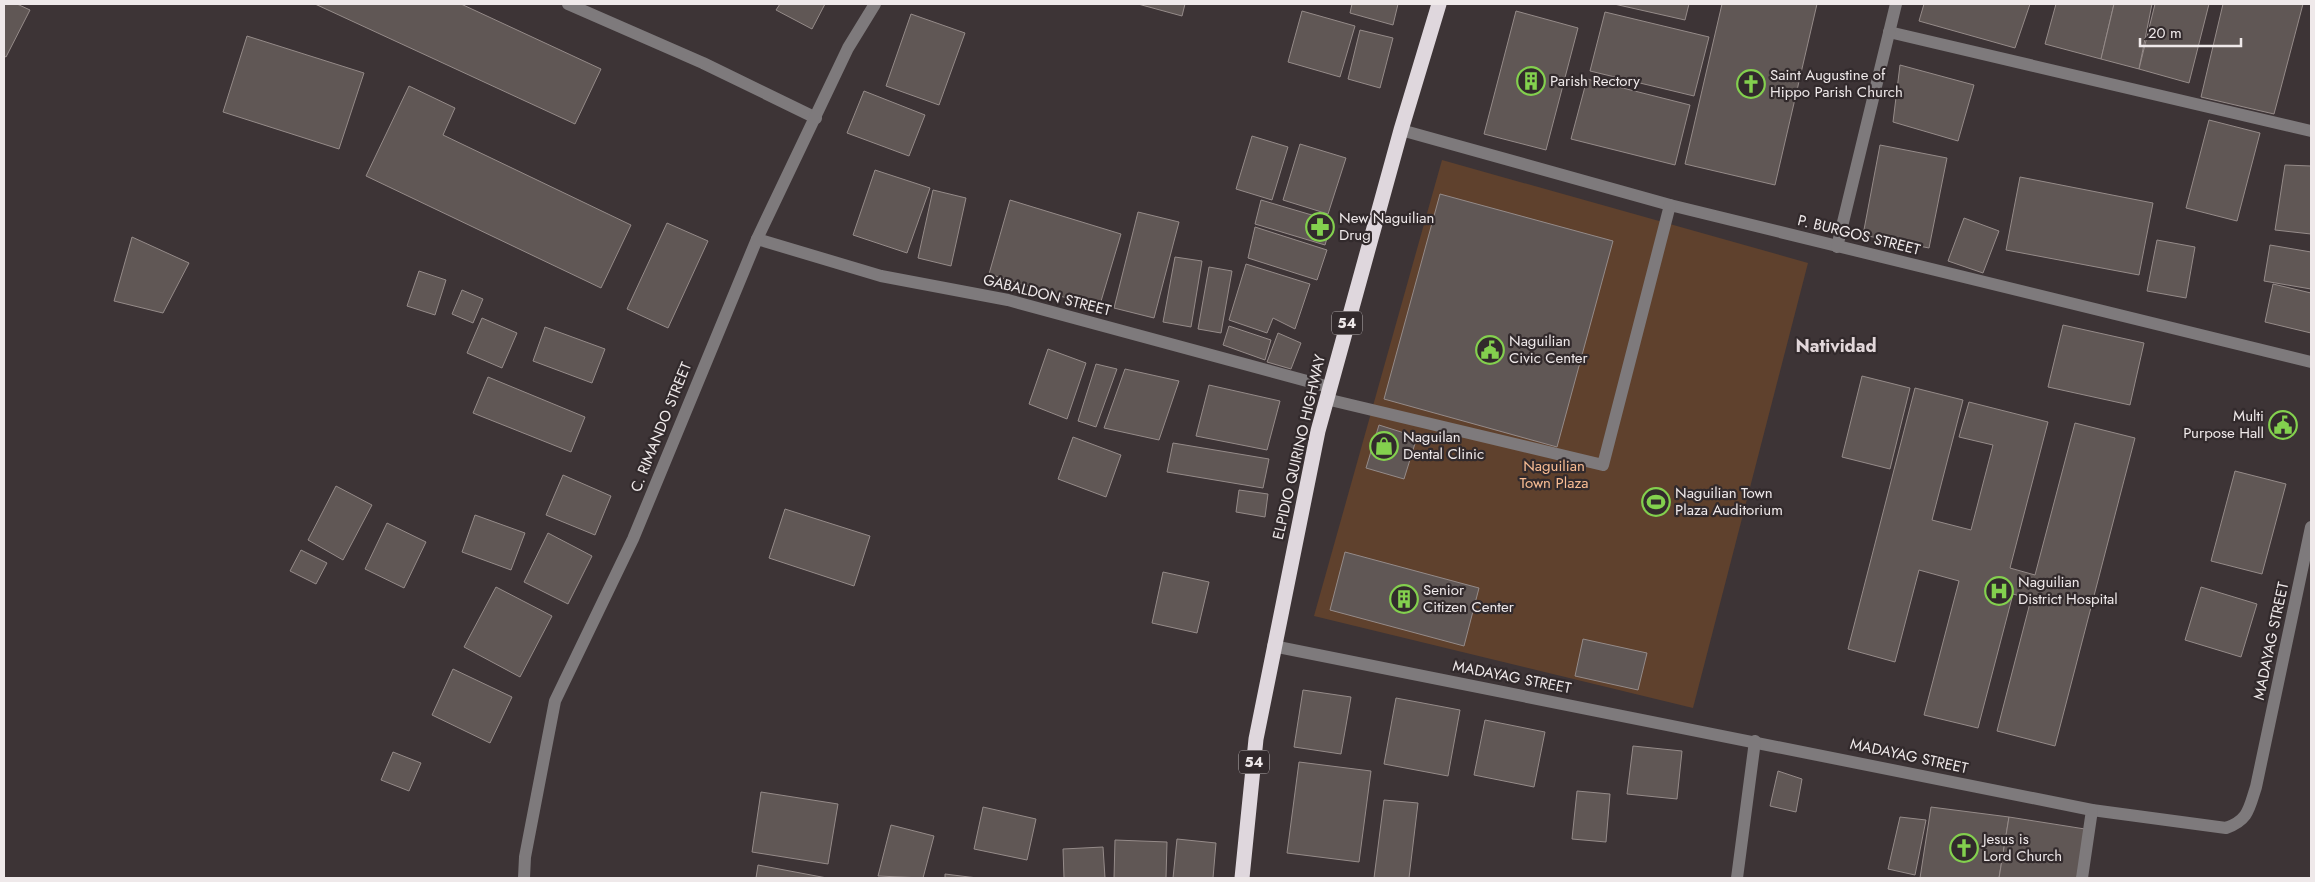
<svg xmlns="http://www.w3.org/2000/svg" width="2315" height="882" viewBox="0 0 2315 882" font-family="Jost,sans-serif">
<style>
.green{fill:#5f412d}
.building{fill:#605755;stroke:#958b89}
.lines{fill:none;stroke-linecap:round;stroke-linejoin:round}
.minor{stroke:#7e7a7c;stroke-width:12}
.highway{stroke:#dfd7dd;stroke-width:15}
.labels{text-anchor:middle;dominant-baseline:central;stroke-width:4.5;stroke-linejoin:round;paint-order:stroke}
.shield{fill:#322a2c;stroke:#b6b0b1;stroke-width:1}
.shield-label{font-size:14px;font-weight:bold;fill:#efe9ea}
.poi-label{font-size:15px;fill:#efe9ea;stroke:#322a2c;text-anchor:start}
.street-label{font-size:15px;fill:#efe9ea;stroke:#322a2c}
.park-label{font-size:15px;fill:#f8bc93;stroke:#322a2c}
.quarter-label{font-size:18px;font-weight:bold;fill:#e2d7da;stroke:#322a2c}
</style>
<rect width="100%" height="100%" fill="#3d3436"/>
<path class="green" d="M1442,160L1808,263L1693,708L1314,616Z"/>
<g class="building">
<path d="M4,4H17L30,10L6,57L4,56Z"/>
<path d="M315,4H461L601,69L575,124Z"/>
<path d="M780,4H825L812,29L776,10Z"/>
<path d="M1138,4H1185L1182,16Z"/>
<path d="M1352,4H1398L1393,25L1350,13Z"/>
<path d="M1614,4H1689L1685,20Z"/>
<path d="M1722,4H1817L1775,185L1685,164Z"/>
<path d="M1924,4H2030L2015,48L1919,21Z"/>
<path d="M2056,4H2114L2101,59L2045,44Z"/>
<path d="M2114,4H2152L2139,69L2101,59Z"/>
<path d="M2155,4H2209L2189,83L2139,69Z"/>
<path d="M2223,4H2303L2274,114L2201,97Z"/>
<path d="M1302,11L1355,26L1340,77L1288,62Z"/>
<path d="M1516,11L1578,28L1546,150L1484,134Z"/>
<path d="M1605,12L1709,37L1694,96L1590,71Z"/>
<path d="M911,14L965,33L939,105L886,86Z"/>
<path d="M1360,30L1393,38L1380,88L1348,79Z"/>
<path d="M247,36L364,73L339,149L223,112Z"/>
<path d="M1900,65L1974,85L1958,141L1893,122Z"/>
<path d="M1587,79L1690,105L1675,165L1571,139Z"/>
<path d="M409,86L455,108L443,135L631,225L601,288L366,176Z"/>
<path d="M864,91L925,115L909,156L847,133Z"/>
<path d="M2209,120L2260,133L2237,221L2186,208Z"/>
<path d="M1252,136L1288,147L1272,200L1236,189Z"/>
<path d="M1300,144L1346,158L1328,214L1283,200Z"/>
<path d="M1880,145L1947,158L1929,248L1863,235Z"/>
<path d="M2285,165L2311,166V234L2275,230Z"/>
<path d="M875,170L930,188L907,253L853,235Z"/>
<path d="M2020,177L2153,203L2139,275L2006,250Z"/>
<path d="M933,190L966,198L951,266L918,258Z"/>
<path d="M1440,194L1613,241L1557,447L1384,399Z"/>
<path d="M1010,200L1121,234L1099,308L989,274Z"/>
<path d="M1261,200L1332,221L1325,245L1255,224Z"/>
<path d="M1138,212L1179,222L1154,318L1114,308Z"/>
<path d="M1964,218L1999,231L1983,273L1948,261Z"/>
<path d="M667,223L708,241L668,328L627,309Z"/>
<path d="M1255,227L1327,250L1317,280L1248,258Z"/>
<path d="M132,237L189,263L163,313L114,301Z"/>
<path d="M2157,240L2195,247L2186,298L2147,291Z"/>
<path d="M2270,245L2311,252V289L2264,281Z"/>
<path d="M1175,257L1202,261L1191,327L1163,322Z"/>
<path d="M1246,264L1310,284L1295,329L1273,318L1267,333L1229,320Z"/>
<path d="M1209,267L1232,271L1221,333L1198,329Z"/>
<path d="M419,271L446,280L435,315L407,306Z"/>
<path d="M2273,284L2311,293V333L2265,322Z"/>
<path d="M462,290L483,299L473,323L452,314Z"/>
<path d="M482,318L517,333L502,368L467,353Z"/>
<path d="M2063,325L2144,343L2130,405L2048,387Z"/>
<path d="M1229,326L1271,340L1265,360L1223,345Z"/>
<path d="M545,327L605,349L592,383L533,361Z"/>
<path d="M1278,333L1301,343L1291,369L1267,362Z"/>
<path d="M1048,349L1086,363L1067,419L1029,404Z"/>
<path d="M1096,364L1117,369L1096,427L1078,421Z"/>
<path d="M1125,369L1179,381L1159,440L1104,428Z"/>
<path d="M1862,376L1910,388L1890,469L1842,457Z"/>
<path d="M488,377L585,417L571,452L473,413Z"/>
<path d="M1209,385L1280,401L1267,450L1196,436Z"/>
<path d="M1915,388L1963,400L1932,520L1971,530L1993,445L1959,437L1969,402L2048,422L2010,568L2035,575L2075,423L2135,438L2055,746L1997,731L2031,599L2013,594L1978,728L1924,715L1959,581L1919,570L1895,662L1848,649Z"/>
<path d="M1379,425L1417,437L1404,479L1366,468Z"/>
<path d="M1073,437L1121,455L1106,497L1058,479Z"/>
<path d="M1173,443L1269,459L1263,488L1167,472Z"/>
<path d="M2235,471L2286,484L2262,574L2211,561Z"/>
<path d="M563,475L611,496L595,535L546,515Z"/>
<path d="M336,486L372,505L343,560L308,540Z"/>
<path d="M1239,490L1268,494L1265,517L1236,512Z"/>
<path d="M785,509L870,536L854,586L769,558Z"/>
<path d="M475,515L525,533L511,570L462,552Z"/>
<path d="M387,523L426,542L404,588L365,569Z"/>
<path d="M548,533L592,556L568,604L524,582Z"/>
<path d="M301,550L327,563L316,584L290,571Z"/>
<path d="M1345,552L1479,588L1464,646L1330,610Z"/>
<path d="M1163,572L1209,582L1197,633L1152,623Z"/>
<path d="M496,587L552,616L520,677L464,647Z"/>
<path d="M2201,587L2257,604L2241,657L2185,640Z"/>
<path d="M1583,639L1647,653L1638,690L1575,676Z"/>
<path d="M453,669L512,697L490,743L432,715Z"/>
<path d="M1303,690L1351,697L1341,754L1294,747Z"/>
<path d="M1396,698L1460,710L1448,776L1384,764Z"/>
<path d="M1485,720L1545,732L1534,787L1474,775Z"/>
<path d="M1633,746L1682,751L1677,799L1627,794Z"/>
<path d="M393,752L421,763L409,791L381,780Z"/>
<path d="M1299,762L1371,771L1359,862L1287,853Z"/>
<path d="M1778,771L1802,779L1796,812L1770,806Z"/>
<path d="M1577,791L1610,794L1606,842L1572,839Z"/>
<path d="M761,792L838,804L828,864L752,852Z"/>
<path d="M1384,800L1418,803L1409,878H1374Z"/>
<path d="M983,807L1036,819L1027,860L974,849Z"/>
<path d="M1931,807L2009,817L1999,878H1920Z"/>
<path d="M1900,817L1926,820L1915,875L1888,869Z"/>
<path d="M2009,817L2085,829L2077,878H1999Z"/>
<path d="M891,825L934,836L923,878L878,876Z"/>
<path d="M1177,839L1216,843L1213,878H1173Z"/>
<path d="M1115,840L1167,842L1166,878H1114Z"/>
<path d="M1103,847L1105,878H1064L1063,849Z"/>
<path d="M758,865L827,878H756Z"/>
<path d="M945,874L969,877L978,878H945Z"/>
</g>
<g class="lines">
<g class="minor">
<path d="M568,4L703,63L816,118"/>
<path d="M1889,32L2311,131"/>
<path d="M1401,130L1670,205L2311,362"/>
<path d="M757,239L881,276L1008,300L1329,387"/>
<path d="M1837,247L1896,4"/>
<path d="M1326,399L1603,465L1670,205"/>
<path d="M1273,646L2092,810L2226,828C2249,820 2249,808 2256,787L2311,527"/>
<path d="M524,878L525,857L555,701L633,539L757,239L848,48L875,4"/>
<path d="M1737,878L1755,741"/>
<path d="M2082,878L2092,810"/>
</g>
<path class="highway" d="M1242,878L1256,739L1318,431L1401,130L1439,4"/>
</g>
<defs>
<symbol id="building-ring" viewBox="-11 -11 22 22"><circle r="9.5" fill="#322a2c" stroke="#83d04e" stroke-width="1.5"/><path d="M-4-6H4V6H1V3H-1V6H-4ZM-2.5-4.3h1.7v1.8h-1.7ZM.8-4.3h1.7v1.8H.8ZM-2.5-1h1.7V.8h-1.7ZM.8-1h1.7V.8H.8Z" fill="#83d04e"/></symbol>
<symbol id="church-ring" viewBox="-11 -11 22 22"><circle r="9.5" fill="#322a2c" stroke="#83d04e" stroke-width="1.5"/><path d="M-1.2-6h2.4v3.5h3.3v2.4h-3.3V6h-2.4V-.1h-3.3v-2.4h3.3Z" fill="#83d04e"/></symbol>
<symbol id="pharmacy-ring" viewBox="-11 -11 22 22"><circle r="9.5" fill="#322a2c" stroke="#83d04e" stroke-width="1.5"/><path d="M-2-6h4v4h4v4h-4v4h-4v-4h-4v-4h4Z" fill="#83d04e"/></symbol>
<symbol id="civic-ring" viewBox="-11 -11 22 22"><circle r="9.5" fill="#322a2c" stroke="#83d04e" stroke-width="1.5"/><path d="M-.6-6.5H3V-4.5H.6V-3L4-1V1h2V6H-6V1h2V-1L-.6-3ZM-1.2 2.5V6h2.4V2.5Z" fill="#83d04e"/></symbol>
<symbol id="shop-ring" viewBox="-11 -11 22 22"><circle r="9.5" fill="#322a2c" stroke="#83d04e" stroke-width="1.5"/><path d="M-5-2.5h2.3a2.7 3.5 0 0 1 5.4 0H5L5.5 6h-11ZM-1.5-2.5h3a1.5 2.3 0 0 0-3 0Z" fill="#83d04e"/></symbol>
<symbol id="stadium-ring" viewBox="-11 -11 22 22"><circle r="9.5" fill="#322a2c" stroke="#83d04e" stroke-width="1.5"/><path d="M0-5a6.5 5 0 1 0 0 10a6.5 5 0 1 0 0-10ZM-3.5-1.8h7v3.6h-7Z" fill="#83d04e"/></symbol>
<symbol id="hospital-ring" viewBox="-11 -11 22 22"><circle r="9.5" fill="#322a2c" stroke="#83d04e" stroke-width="1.5"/><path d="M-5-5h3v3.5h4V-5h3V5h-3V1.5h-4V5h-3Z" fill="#83d04e"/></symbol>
</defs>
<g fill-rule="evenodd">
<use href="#building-ring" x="1515" y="65" width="32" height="32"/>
<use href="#church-ring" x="1735" y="68" width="32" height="32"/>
<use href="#pharmacy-ring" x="1304" y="211" width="32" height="32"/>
<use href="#civic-ring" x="1474" y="334" width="32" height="32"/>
<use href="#civic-ring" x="2267" y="409" width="32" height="32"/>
<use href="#shop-ring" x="1368" y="430" width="32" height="32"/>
<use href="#stadium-ring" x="1640" y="486" width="32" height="32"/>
<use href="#hospital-ring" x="1983" y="575" width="32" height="32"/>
<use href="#building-ring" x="1388" y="583" width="32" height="32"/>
<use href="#church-ring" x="1948" y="832" width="32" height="32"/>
</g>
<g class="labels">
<g class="shield">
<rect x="1332" y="311.5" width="30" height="23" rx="4"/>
<rect x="1239" y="750.5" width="30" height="23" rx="4"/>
</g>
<g class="shield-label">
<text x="1347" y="323">54</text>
<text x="1254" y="762">54</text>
</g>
<g class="poi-label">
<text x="1770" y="75">Saint Augustine of<tspan x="1770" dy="17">Hippo Parish Church</tspan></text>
<text x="1550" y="81">Parish Rectory</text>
<text x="1339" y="218">New Naguilian<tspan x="1339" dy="17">Drug</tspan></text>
<text x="1509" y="341">Naguilian<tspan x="1509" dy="17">Civic Center</tspan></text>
<text x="2264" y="416" text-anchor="end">Multi<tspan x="2264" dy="17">Purpose Hall</tspan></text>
<text x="1403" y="437">Naguilan<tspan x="1403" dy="17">Dental Clinic</tspan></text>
<text x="1675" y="493">Naguilian Town<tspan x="1675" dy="17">Plaza Auditorium</tspan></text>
<text x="2018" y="582">Naguilian<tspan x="2018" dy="17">District Hospital</tspan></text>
<text x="1423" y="590">Senior<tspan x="1423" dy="17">Citizen Center</tspan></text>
<text x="1983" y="839">Jesus is<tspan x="1983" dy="17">Lord Church</tspan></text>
</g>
<g class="street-label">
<text transform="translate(1859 235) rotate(14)">P. BURGOS STREET</text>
<text transform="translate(1047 295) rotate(14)">GABALDON STREET</text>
<text transform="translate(661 427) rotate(-68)">C. RIMANDO STREET</text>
<text transform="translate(1299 447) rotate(-77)">ELPIDIO QUIRINO HIGHWAY</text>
<text transform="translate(2271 641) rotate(-78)">MADAYAG STREET</text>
<text transform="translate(1512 677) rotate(11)">MADAYAG STREET</text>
<text transform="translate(1909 756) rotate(12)">MADAYAG STREET</text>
</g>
<g class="park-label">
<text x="1554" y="466">Naguilian<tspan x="1554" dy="17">Town Plaza</tspan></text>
</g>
<g class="quarter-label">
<text x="1836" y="346">Natividad</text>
</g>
</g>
<rect width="2315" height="882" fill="none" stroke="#efe9ea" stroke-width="10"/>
<path d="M2140 38v8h101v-8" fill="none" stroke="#efe9ea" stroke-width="2.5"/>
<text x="2148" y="38" font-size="15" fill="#efe9ea" stroke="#322a2c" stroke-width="4" paint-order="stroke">20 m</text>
</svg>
